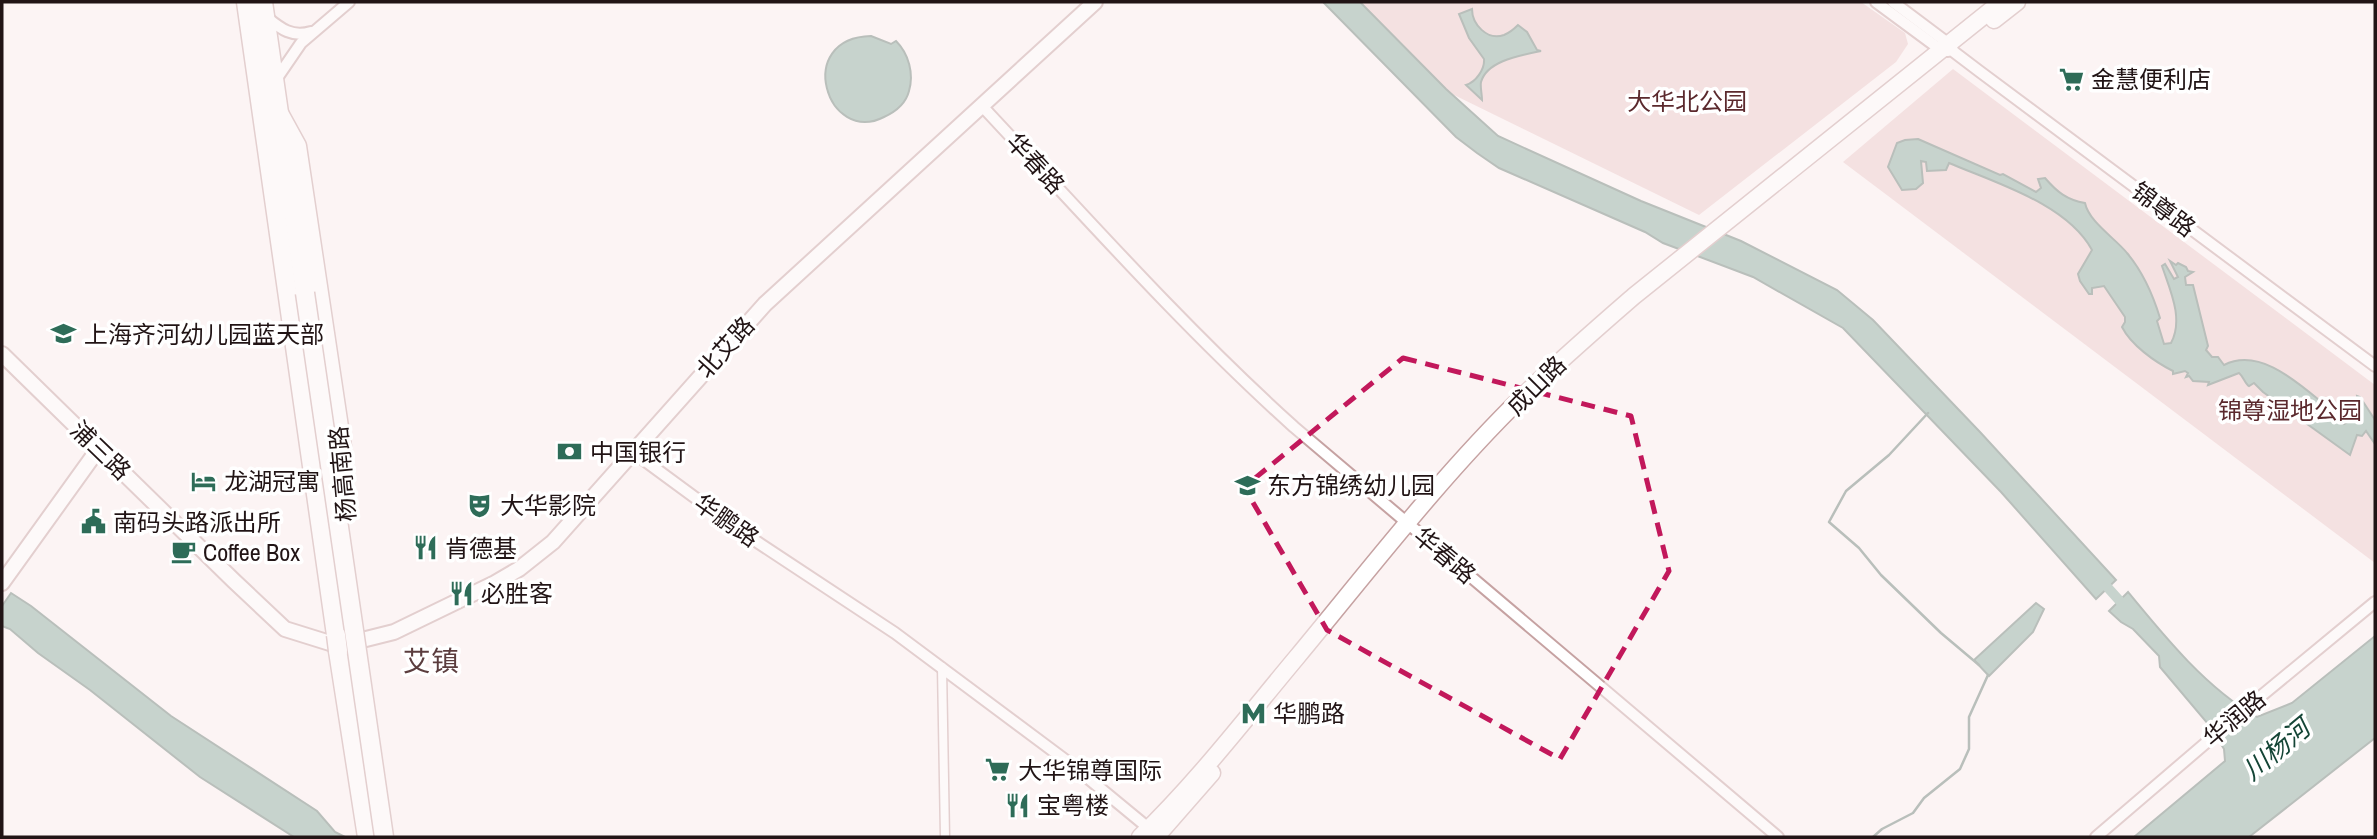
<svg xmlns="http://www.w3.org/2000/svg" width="2377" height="839" viewBox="0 0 2377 839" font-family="'Archivo Narrow','Noto Sans SC',sans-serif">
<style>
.green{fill:#ecc9c9}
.water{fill:#88ac9e;stroke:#697e75;stroke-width:2}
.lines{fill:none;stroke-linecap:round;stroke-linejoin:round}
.stream{stroke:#697e75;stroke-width:2.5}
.canal{stroke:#88ac9e;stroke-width:10}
.pedestrian-casing{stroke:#c6a2a2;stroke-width:11}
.minor-casing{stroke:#c6a2a2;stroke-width:14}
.tertiary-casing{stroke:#c6a2a2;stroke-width:18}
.secondary-casing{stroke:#c6a2a2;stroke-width:19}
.primary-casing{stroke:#c6a2a2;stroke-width:21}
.trunk-casing{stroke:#c6a2a2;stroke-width:21}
.pedestrian{stroke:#fff;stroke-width:8}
.minor{stroke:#fff;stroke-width:10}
.tertiary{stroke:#fff;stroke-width:14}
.secondary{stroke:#fff;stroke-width:16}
.primary{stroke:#fff;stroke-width:18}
.trunk{stroke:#fff;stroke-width:18}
.trunk-bridge-casing{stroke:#c6a2a2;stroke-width:21;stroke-linecap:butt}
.trunk-bridge{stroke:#fff;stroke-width:18}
.marked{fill:none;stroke:#c2185b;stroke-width:5;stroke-dasharray:14 9;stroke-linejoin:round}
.labels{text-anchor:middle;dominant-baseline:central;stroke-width:7;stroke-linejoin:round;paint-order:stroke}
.poi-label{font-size:24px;fill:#211415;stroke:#fff;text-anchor:start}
.park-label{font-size:24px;fill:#5b292d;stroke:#fff}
.street-label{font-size:24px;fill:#211415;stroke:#fff}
.water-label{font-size:26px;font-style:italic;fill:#144536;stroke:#fff}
.quarter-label{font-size:28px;fill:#5b3d3e;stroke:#fff}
</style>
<rect width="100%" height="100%" fill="#fcf4f4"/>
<g class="green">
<path d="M1360,2H1861L1905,33L1908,44L1896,62L1699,215L1450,93Z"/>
<path d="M1953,69L2375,385V563L1843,162Z"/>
</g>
<g class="water">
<path d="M1323,2H1360L1446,89L1498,136L1641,201L1741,241L1837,290L1873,320L1980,432L2116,580L2096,599L2001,492L1843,328L1753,277L1663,243L1645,232L1499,168L1477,153L1456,137Z"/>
<path d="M1472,9C1472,24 1487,41 1504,35C1509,33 1514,29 1518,25L1527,32L1537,50L1541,51C1523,55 1487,60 1481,82C1480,87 1482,94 1482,100L1466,85C1476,82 1485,69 1484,59L1469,38L1459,14Z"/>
<path d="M871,36L891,44L896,41C909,54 914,74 909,91C906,103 895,112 884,117C827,146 793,38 871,36Z"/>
<path d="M1918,139L2000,175L2003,174L2036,192L2041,188L2038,179L2045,178C2057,192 2067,200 2085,203C2089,222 2115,238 2127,253C2143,272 2153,295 2160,318L2157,321L2164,344L2171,343C2184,319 2170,290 2162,266L2165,264L2174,279L2178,277L2170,261L2176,265L2178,263L2186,267L2188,271L2193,272L2185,277L2186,285H2193L2208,346L2206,350L2212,357H2218L2224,365C2263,345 2305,390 2334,412L2337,409L2344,424C2354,420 2358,406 2357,396L2360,397L2375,420V444L2366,431L2362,436L2357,435L2350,455L2263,392L2254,383L2249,386C2245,384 2244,377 2239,373L2208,385L2209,382L2193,381L2189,376L2186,377L2188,373L2185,371L2173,374V371C2155,362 2131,345 2122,327L2125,322V317L2104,286L2092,288V294H2089L2080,281L2078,274L2092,250C2067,204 1996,183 1949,163L1946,170L1927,171L1926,162L1921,161L1923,183L1916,189L1902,190L1888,167L1897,143L1905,140Z"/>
<path d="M2128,592C2164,636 2207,689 2257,717L2292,703L2375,636V738L2249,837H2134L2225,761L2224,749L2209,725L2160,667L2159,656L2133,629L2121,622L2109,611Z"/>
<path d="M11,593L31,606L171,716L317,811L335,832L345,837H294L200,777L90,690L38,653L10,629L2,626V606Z"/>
<path d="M2036,603L2044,609L2033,632L1989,676L1974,660Z"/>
</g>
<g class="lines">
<g class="stream">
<path d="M1928,413L1889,455L1846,491L1829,522L1859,548L1881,575L1941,633L1979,665"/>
<path d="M1873,837L1882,829L1913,813L1924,798L1960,769L1969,749V717L1988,675"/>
</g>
<path class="canal" d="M2100,579L2127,609"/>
<defs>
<path id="pedestrian" d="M942,667L945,837"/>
<g id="minor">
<path d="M1876,2L1941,50L1948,51"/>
<path d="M1893,2L1949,44L1954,52L1979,71L2375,366"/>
<path d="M265,16C280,28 291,38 311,32"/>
<path d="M275,81L301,43L349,2"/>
<path d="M982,106C1084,215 1183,327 1294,427L1778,837"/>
<path d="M633,452L739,530L895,633L1072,765L1152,831"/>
<path d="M2096,837L2249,706L2375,602"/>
</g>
<g id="tertiary">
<path d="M2,354L234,581L285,629L333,644L362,640L394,632L495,583L519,569L553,542L765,304L1095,2"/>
<path d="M2,583L99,448"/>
</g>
<g id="secondary">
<path d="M1994,20L2017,2"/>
<path d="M1140,837C1197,782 1246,718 1297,657C1370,569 1441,476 1523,396C1559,361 1596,329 1634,296L2001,2"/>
<path d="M1156,837L1212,773"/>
</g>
<path id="primary" d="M280,115L297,146L342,447L345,513"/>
<g id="trunk">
<path d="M246,2L336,635"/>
<path d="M263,2L305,293"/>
<path d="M338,651L367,837"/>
</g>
</defs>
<use href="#pedestrian" class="pedestrian-casing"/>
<use href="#minor" class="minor-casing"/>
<use href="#tertiary" class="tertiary-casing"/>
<use href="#secondary" class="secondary-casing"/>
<use href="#primary" class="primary-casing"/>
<use href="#trunk" class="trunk-casing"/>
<use href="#pedestrian" class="pedestrian"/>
<use href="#minor" class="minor"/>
<use href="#tertiary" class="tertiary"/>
<use href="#secondary" class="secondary"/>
<use href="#primary" class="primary"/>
<use href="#trunk" class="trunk"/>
<defs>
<g id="trunk-bridge">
<path d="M305,293L384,837"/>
<path d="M336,635L338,651"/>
</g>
</defs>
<use href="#trunk-bridge" class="trunk-bridge-casing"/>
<use href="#trunk-bridge" class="trunk-bridge"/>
</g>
<path d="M0 0H2377V839H0ZM1403,358L1631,416L1669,571L1560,759L1327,630L1244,487Z" fill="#fcf4f4" fill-opacity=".55" fill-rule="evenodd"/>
<path class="marked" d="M1403,358L1631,416L1669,571L1560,759L1327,630L1244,487Z"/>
<defs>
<symbol id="supermarket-bare" viewBox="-9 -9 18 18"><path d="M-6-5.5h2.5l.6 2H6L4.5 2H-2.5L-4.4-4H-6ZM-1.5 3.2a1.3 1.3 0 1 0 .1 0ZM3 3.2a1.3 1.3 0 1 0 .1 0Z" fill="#2e6c58" stroke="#fff" stroke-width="2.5" paint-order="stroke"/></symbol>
<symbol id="school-bare" viewBox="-9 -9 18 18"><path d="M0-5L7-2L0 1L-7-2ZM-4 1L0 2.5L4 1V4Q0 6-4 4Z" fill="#2e6c58" stroke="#fff" stroke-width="2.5" paint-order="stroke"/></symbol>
<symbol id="bank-bare" viewBox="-9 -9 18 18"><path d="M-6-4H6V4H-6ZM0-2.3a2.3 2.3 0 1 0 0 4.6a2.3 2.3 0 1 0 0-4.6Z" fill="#2e6c58" stroke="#fff" stroke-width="2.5" paint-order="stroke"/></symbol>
<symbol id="hotel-bare" viewBox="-9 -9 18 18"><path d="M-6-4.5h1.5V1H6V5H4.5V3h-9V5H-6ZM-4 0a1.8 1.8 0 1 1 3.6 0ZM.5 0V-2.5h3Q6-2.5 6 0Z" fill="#2e6c58" stroke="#fff" stroke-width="2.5" paint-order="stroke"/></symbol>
<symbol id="theatre-bare" viewBox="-9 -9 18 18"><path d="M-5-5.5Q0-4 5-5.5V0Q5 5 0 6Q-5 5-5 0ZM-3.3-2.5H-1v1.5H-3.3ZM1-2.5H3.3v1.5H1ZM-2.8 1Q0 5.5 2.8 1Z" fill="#2e6c58" stroke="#fff" stroke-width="2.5" paint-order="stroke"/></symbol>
<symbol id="civic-bare" viewBox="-9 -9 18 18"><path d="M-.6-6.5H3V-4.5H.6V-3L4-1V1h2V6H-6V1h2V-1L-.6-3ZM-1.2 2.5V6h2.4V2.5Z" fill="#2e6c58" stroke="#fff" stroke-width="2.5" paint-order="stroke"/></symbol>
<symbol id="restaurant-bare" viewBox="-9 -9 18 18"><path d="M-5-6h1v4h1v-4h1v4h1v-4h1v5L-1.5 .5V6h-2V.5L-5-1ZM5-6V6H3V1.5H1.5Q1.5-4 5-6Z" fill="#2e6c58" stroke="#fff" stroke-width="2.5" paint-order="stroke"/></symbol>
<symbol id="cafe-bare" viewBox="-9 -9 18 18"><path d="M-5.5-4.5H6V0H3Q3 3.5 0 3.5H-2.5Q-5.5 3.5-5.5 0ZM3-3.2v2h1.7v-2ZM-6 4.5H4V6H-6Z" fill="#2e6c58" stroke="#fff" stroke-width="2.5" paint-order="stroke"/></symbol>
<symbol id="metro-bare" viewBox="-9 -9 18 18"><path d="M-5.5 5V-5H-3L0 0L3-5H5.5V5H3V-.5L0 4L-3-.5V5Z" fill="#2e6c58" stroke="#fff" stroke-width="2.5" paint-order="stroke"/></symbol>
</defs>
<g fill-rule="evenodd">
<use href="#supermarket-bare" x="2054" y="62" width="35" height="35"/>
<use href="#school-bare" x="46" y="316" width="35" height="35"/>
<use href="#bank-bare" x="552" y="434" width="35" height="35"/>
<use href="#hotel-bare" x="186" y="464" width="35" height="35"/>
<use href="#school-bare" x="1230" y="468" width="35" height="35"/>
<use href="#theatre-bare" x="462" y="488" width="35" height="35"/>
<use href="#civic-bare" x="76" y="504" width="35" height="35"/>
<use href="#restaurant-bare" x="408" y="530" width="35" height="35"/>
<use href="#cafe-bare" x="166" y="534" width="35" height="35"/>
<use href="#restaurant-bare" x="444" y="576" width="35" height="35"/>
<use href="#metro-bare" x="1236" y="696" width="35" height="35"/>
<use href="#supermarket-bare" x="980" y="752" width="35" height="35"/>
<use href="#restaurant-bare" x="1000" y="788" width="35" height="35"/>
</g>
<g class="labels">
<g class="poi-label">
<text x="2091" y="79">金慧便利店</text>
<text x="84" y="334">上海齐河幼儿园蓝天部</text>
<text x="590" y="452">中国银行</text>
<text x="224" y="481">龙湖冠寓</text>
<text x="1267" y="485">东方锦绣幼儿园</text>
<text x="500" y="505">大华影院</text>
<text x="113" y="522">南码头路派出所</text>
<text x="445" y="548">肯德基</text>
<text x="203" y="552">Coffee Box</text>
<text x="481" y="593">必胜客</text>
<text x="1273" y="713">华鹏路</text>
<text x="1018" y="770">大华锦尊国际</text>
<text x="1037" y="805">宝粤楼</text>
</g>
<g class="park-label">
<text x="1687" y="101">大华北公园</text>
<text x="2290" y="410">锦尊湿地公园</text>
</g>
<g class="street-label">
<text transform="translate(1036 163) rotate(47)">华春路</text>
<text transform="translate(2164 209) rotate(37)">锦尊路</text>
<text transform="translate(725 347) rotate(-48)">北艾路</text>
<text transform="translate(1536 385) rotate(-45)">成山路</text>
<text transform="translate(101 450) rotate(44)">浦三路</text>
<text transform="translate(342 474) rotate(-95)">杨高南路</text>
<text transform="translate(727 520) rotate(35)">华鹏路</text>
<text transform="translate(1445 555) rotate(40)">华春路</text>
<text transform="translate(2234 718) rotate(-40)">华润路</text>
</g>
<g class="water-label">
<text transform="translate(2276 749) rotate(-40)">川杨河</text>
</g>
<g class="quarter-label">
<text x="431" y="661">艾镇</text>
</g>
</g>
<rect width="2377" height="839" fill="none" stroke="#211415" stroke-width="7"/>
</svg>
